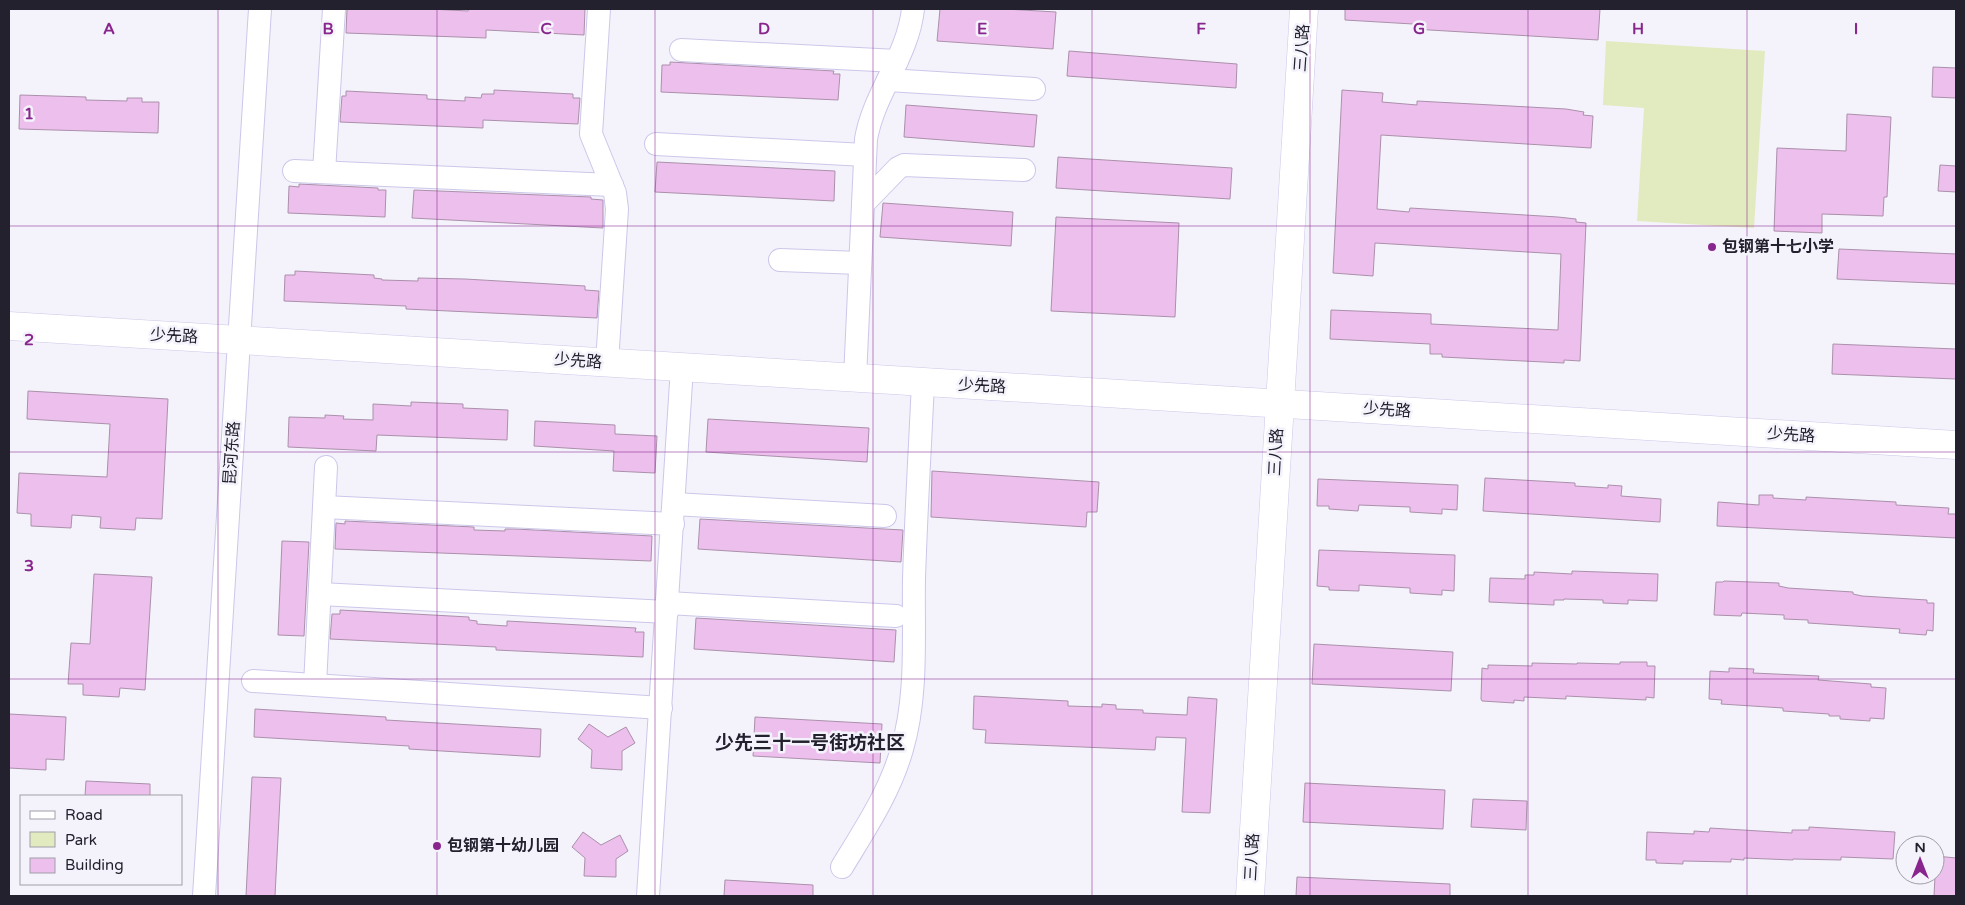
<svg xmlns="http://www.w3.org/2000/svg" width="1965" height="905" viewBox="0 0 1965 905" font-family="'Varela Round','Noto Sans SC',sans-serif">
<style>
.green{fill:#e2eac0}
.building{fill:#edbfed;stroke:#ab90ab}
.lines{fill:none;stroke-linecap:round;stroke-linejoin:round}
.minor-casing{stroke:#ccc7ea;stroke-width:24}
.major-casing{stroke:#ccc7ea;stroke-width:29}
.minor{stroke:#fff;stroke-width:22}
.major{stroke:#fff;stroke-width:28}
.grid{fill:none;stroke:#89268e;stroke-width:1;stroke-opacity:0.55}
.poi-dot{fill:#89268e;stroke:#f4f3fb;stroke-width:2}
.labels{text-anchor:middle;dominant-baseline:central;stroke-width:5;stroke-linejoin:round;paint-order:stroke}
.street-label{font-size:16px;fill:#23212e;stroke:#f4f3fb}
.poi-label{font-size:16px;font-weight:bold;fill:#23212e;stroke:#f4f3fb;text-anchor:start}
.quarter-label{font-size:19px;font-weight:bold;fill:#23212e;stroke:#f4f3fb}
.grid-label{font-size:16px;text-anchor:middle;font-weight:bold;fill:#89268e;stroke:#f4f3fb;stroke-width:5;stroke-linejoin:round;paint-order:stroke}
</style>
<rect width="100%" height="100%" fill="#f4f3fb"/>
<path class="green" d="M1606,41L1765,51L1754,228L1637,221L1644,108L1603,105Z"/>
<g class="building">
<path d="M347,9H430L468,11L469,9H585L584,35L486,30V38L346,33Z"/>
<path d="M940,9H1005L1056,12L1053,49L937,41Z"/>
<path d="M1345,9H1600L1598,40L1413,29V24L1345,20Z"/>
<path d="M1069,51L1237,64L1236,88L1067,76Z"/>
<path d="M670,62L834,71L833,74H840L838,100L661,92L662,65H670Z"/>
<path d="M1933,67L1956,68V98L1932,97Z"/>
<path d="M494,90L573,94V98H580L578,124L483,120V128L340,122L342,96H346V91L427,95V99L465,101V97L481,98L482,94H494Z"/>
<path d="M1342,90L1383,93L1382,102L1417,105V101L1566,109L1584,112L1583,115L1593,116L1591,148L1381,135L1377,209L1409,212L1410,208L1558,217L1576,219V222L1586,223L1580,361L1564,360V363L1442,357V354H1430V344L1330,339L1331,310L1431,314V324L1558,330L1561,254L1375,243L1373,276L1333,273Z"/>
<path d="M20,95L86,97V100L127,101V98H142V102H159L158,133L19,129Z"/>
<path d="M906,105L1037,115L1034,147L904,137Z"/>
<path d="M1847,114L1891,117L1887,197H1884L1883,216L1822,214V233L1774,231L1777,148L1846,151Z"/>
<path d="M1058,157L1232,168L1230,199L1056,188Z"/>
<path d="M657,162L835,171L834,201L655,192Z"/>
<path d="M1940,165L1956,166V192L1938,191Z"/>
<path d="M299,184L378,188V190H386L385,217L288,213L289,186L299,187Z"/>
<path d="M414,190L591,197V199L603,200V228L412,218Z"/>
<path d="M883,203L1013,212L1011,246L880,237Z"/>
<path d="M1056,217L1179,223L1175,317L1051,311Z"/>
<path d="M1839,249L1956,254V284L1837,279Z"/>
<path d="M295,271L374,275V278L382,279V280L418,281V278L465,279L585,286V290L599,291L597,318L406,309V306L284,301L285,275H295Z"/>
<path d="M1833,344L1956,349V379L1832,374Z"/>
<path d="M28,391L168,399L162,519L136,518L135,530L100,528L101,517L72,515L71,528L31,526V514L17,513L19,473L107,477L110,424L27,419Z"/>
<path d="M411,402L463,404V408L508,410L507,440L377,435L376,451L288,447L289,417L325,418V415L344,416L343,419L373,420V404L411,406Z"/>
<path d="M708,419L869,428L867,462L706,452Z"/>
<path d="M535,421L615,425V434L657,436L655,473L613,471L614,451L534,446Z"/>
<path d="M932,471L1099,482L1097,512H1087L1086,527L931,517Z"/>
<path d="M1485,478L1575,483V486L1608,488V485L1622,486L1621,496L1661,499L1660,522L1483,511Z"/>
<path d="M1318,479L1458,485L1457,510L1442,509V514L1410,512V507L1359,505L1358,511L1329,509V506H1317Z"/>
<path d="M1759,495H1773V498L1806,500V497L1896,502V505L1949,508L1948,514H1956V538L1717,526L1718,502L1759,505Z"/>
<path d="M700,519L903,530L901,562L698,549Z"/>
<path d="M345,521L474,527V530L505,531V529H515L652,536L651,561L335,549L336,523L345,524Z"/>
<path d="M282,541L309,542L304,636L278,635Z"/>
<path d="M1319,550L1455,555L1454,591L1442,590V595L1410,593V588L1359,585V591L1329,590V587L1317,586Z"/>
<path d="M1572,571L1658,574L1657,601L1628,600V604L1603,603V600L1564,599V600H1554V605L1489,602L1490,578L1525,579V575H1534V572L1572,574Z"/>
<path d="M94,574L152,577L145,690L120,688L119,697L83,695V684H68L71,643L90,644Z"/>
<path d="M1724,581L1779,583V586L1788,588L1853,592V594L1862,596L1927,600V603H1934L1933,631L1927,630L1926,635L1899,633L1900,629L1808,623V620L1784,619V615L1742,613L1741,616L1714,615L1716,582H1723Z"/>
<path d="M340,610L469,617V620L477,621V624L507,626V621L636,628L635,632H644L643,657L496,650V647L330,639L332,614H340Z"/>
<path d="M696,618L896,630L894,662L694,649Z"/>
<path d="M1314,644L1453,652L1451,691L1312,684Z"/>
<path d="M1620,662H1647V666H1655L1654,698L1646,697V700L1566,696V699L1524,697V701L1514,700V703L1482,701L1481,699L1482,668L1488,669V665L1532,666V663L1577,664V663L1620,664Z"/>
<path d="M1729,668L1754,669L1753,673L1819,676L1818,680L1871,684V687L1886,688L1884,719L1870,718V721L1840,719V716H1829V714L1783,711V708L1721,704L1722,700L1709,699L1710,671L1729,672Z"/>
<path d="M974,696L1068,701V706L1102,707V704L1116,705V709L1143,710V713L1187,715L1188,697L1217,699L1210,813L1182,812L1186,738L1156,737L1155,750L985,743L986,730L973,729Z"/>
<path d="M255,709L386,717V720L541,729L540,757L409,749V746L254,737Z"/>
<path d="M9,714L66,717L64,760L46,759V770L9,768Z"/>
<path d="M755,717L882,724L880,763L753,756Z"/>
<path d="M589,724L608,737L626,727L635,743L622,751V770L591,768L592,750L578,739Z"/>
<path d="M252,777L281,778L275,896H246Z"/>
<path d="M86,781L150,784V796H85Z"/>
<path d="M1305,783L1445,790L1443,829L1303,822Z"/>
<path d="M1473,799L1527,801L1526,830L1471,827Z"/>
<path d="M1809,827L1895,832L1893,859L1841,857V860L1793,859V860L1744,858V860L1731,859V862L1683,861V864L1656,863V860H1646L1647,832L1694,834V831L1709,832L1710,828L1792,833V830H1809Z"/>
<path d="M583,832L601,845L620,835L628,851L616,859V877L584,876L585,858L572,847Z"/>
<path d="M1936,856L1956,858V896H1934Z"/>
<path d="M1297,877L1450,884V896H1296Z"/>
<path d="M725,880L813,885V896H724Z"/>
</g>
<g class="lines">
<defs>
<g id="minor">
<path d="M599,9L591,134L615,193L617,209L607,363"/>
<path d="M681,50L897,61"/>
<path d="M888,80L1034,89"/>
<path d="M656,144L865,155"/>
<path d="M294,171L612,185"/>
<path d="M324,172L334,9"/>
<path d="M863,204L898,168L904,165L1024,170"/>
<path d="M780,260L860,263"/>
<path d="M855,378L866,139C874,93 908,56 913,9"/>
<path d="M674,504L885,516"/>
<path d="M324,507L673,524"/>
<path d="M320,594L667,612"/>
<path d="M668,603L896,616"/>
<path d="M253,681L661,708"/>
<path d="M315,685L326,467"/>
<path d="M842,867C865,829 890,792 902,749C918,695 913,635 914,579C916,514 920,448 923,382"/>
<path d="M204,896L260,9"/>
<path d="M648,896L682,367"/>
</g>
<g id="major">
<path d="M9,326L1956,445"/>
<path d="M1250,896L1304,9"/>
</g>
</defs>
<use href="#minor" class="minor-casing"/>
<use href="#major" class="major-casing"/>
<use href="#minor" class="minor"/>
<use href="#major" class="major"/>
</g>
<path class="grid" d="M218,9V896M437,9V896M655,9V896M873,9V896M1092,9V896M1310,9V896M1528,9V896M1747,9V896M9,226H1956M9,452H1956M9,679H1956"/>
<g class="poi-dot">
<circle cx="1712" cy="247" r="5"/>
<circle cx="437" cy="846" r="5"/>
</g>
<g class="labels">
<g class="street-label">
<text transform="translate(1302 48) rotate(-86)">三八路</text>
<text transform="translate(174 336) rotate(3)">少先路</text>
<text transform="translate(578 361) rotate(4)">少先路</text>
<text transform="translate(982 386) rotate(3)">少先路</text>
<text transform="translate(1387 410) rotate(4)">少先路</text>
<text transform="translate(1791 435) rotate(4)">少先路</text>
<text transform="translate(1276 452) rotate(-87)">三八路</text>
<text transform="translate(232 453) rotate(-86)">昆河东路</text>
<text transform="translate(1252 857) rotate(-87)">三八路</text>
</g>
<g class="poi-label">
<text x="1722" y="247">包钢第十七小学</text>
<text x="447" y="846">包钢第十幼儿园</text>
</g>
<g class="quarter-label">
<text x="810" y="743">少先三十一号街坊社区</text>
</g>
</g>
<g class="grid-label">
<text x="109" y="34">A</text>
<text x="328" y="34">B</text>
<text x="546" y="34">C</text>
<text x="764" y="34">D</text>
<text x="982" y="34">E</text>
<text x="1201" y="34">F</text>
<text x="1419" y="34">G</text>
<text x="1638" y="34">H</text>
<text x="1856" y="34">I</text>
<text x="29" y="119">1</text>
<text x="29" y="345">2</text>
<text x="29" y="571">3</text>
</g>
<rect width="1965" height="905" fill="none" stroke="#23212e" stroke-width="20"/>
<rect x="20" y="795" width="162" height="90" fill="#f4f3fb" stroke="#a09fa9"/>
<rect x="30" y="811" width="25" height="8" fill="#ffffff" stroke="#a09fa9"/>
<text x="65" y="820" font-size="15" fill="#23212e">Road</text>
<rect x="30" y="832" width="25" height="15" fill="#e2eac0" stroke="#a09fa9"/>
<text x="65" y="845" font-size="15" fill="#23212e">Park</text>
<rect x="30" y="858" width="25" height="15" fill="#edbfed" stroke="#a09fa9"/>
<text x="65" y="870" font-size="15" fill="#23212e">Building</text>
<g transform="translate(1920 860)"><circle r="24" fill="#f4f3fb" stroke="#a09fa9"/>
<path d="M0-4L9 19L0 12L-9 19Z" fill="#89268e"/>
<text y="-8" font-size="14" font-weight="bold" text-anchor="middle" fill="#23212e">N</text>
</g>
</svg>
